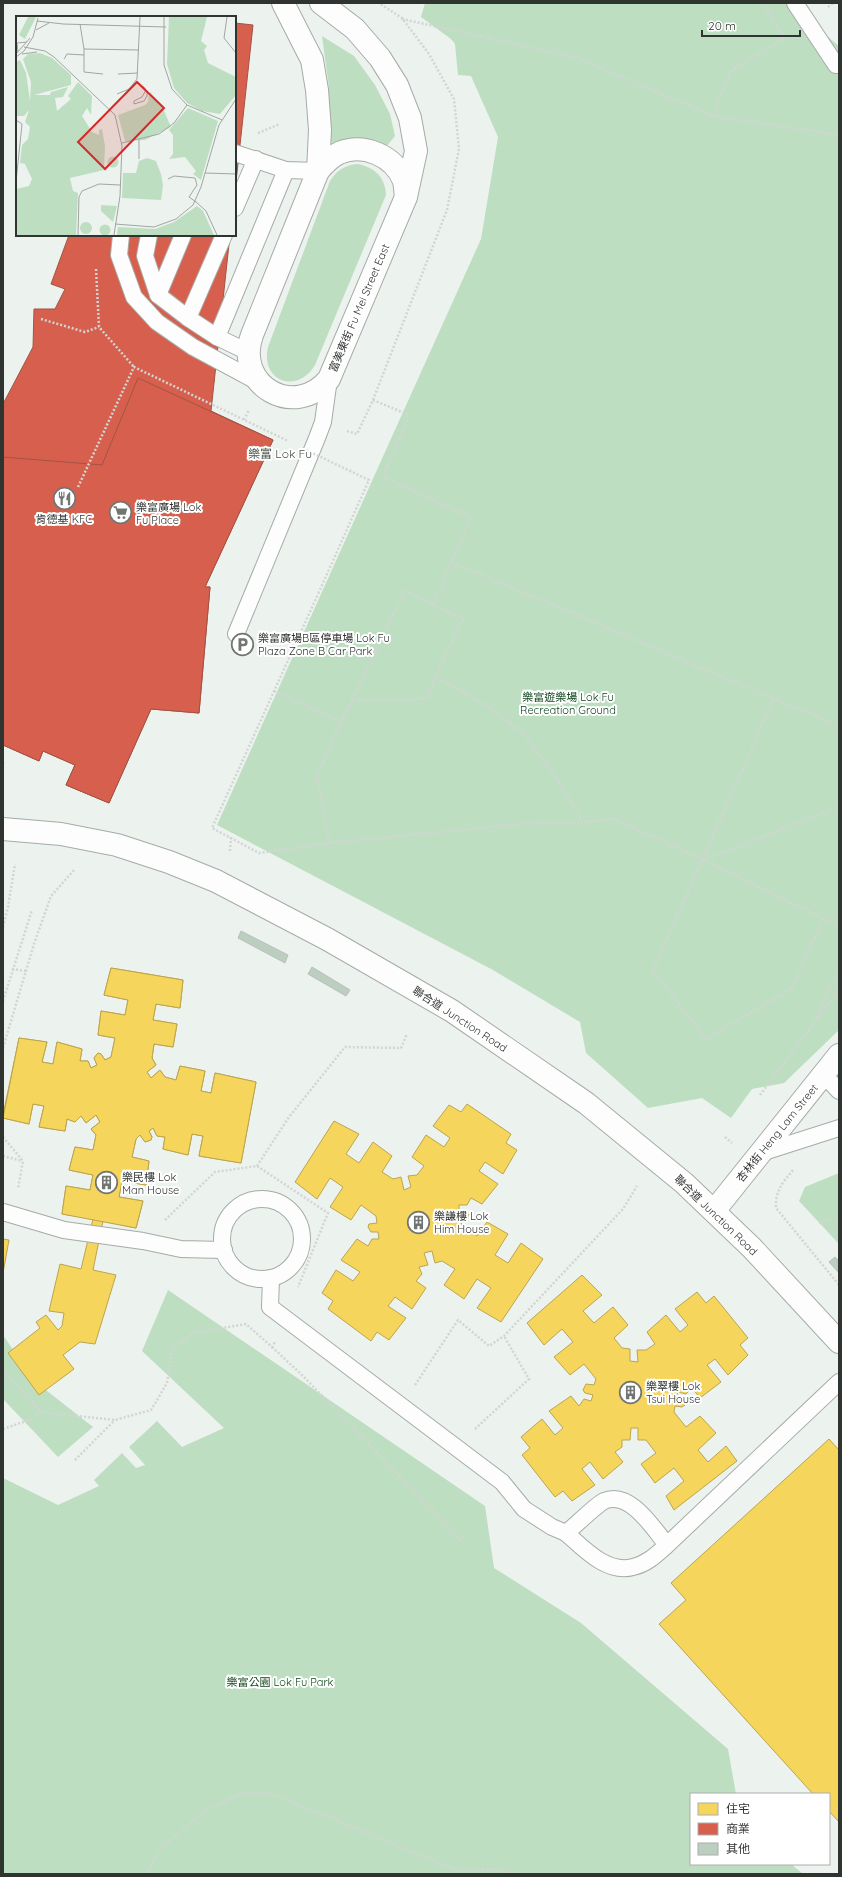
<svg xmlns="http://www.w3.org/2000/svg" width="842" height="1877" viewBox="0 0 842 1877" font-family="Quicksand,'Noto Sans TC',sans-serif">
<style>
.green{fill:#bedec2}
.homes{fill:#f6d55c;stroke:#bba54f}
.shops{fill:#d6604d;stroke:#a45345}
.building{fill:#bccebf;stroke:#babfbb}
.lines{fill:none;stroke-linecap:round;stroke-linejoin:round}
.lane-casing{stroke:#a7aba7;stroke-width:18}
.street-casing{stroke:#a7aba7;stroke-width:24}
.secondary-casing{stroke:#a7aba7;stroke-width:24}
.path{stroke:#d3d5d4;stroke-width:2.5;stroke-dasharray:2 2;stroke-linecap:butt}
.lane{stroke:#fcfdfc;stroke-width:16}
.street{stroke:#fcfdfc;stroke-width:22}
.secondary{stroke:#fcfdfc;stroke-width:22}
.path-bridge{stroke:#d3d5d4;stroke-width:2.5;stroke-dasharray:2 2;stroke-linecap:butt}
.labels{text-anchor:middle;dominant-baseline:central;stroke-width:4;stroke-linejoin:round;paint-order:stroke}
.street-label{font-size:11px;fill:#303431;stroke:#fff}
.poi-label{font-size:11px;fill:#303431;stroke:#fff;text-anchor:start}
.park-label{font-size:11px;fill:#0e451b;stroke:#fff}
.neighbourhood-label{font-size:12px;fill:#4b534b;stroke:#fff}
.inset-road{fill:none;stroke:#a1a6a2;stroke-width:1}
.view{fill:#d62828;fill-opacity:0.15;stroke:#d62828;stroke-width:2}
.inset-edge{fill:none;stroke:#303431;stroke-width:2}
</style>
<rect width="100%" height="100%" fill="#ecf2ed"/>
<g class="green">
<path d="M425,3H787L839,46V1030L784,1083L752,1089L731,1118L702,1098L648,1108L586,1053L580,1022L493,970L217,825L481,239L498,137L471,76L458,75L455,44L451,39L421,17Z"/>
<path d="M322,36L354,56L375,85L390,114L395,136L386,147L360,139L327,143L329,87Z"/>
<path d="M358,164C375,168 385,177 386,195L315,365C297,395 260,381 268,347L330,181C337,170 345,165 358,164Z"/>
<path d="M839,1173V1244L799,1201L805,1187Z"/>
<path d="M168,1290L485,1506L494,1568L581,1623L728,1749L736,1794H691V1864H791L803,1874H3V1478L58,1505L99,1486L94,1480L122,1453L136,1468L145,1465L129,1447L157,1421L182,1447L224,1428L142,1351Z"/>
<path d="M3,1335L18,1357L42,1387L93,1427L58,1457L3,1399Z"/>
</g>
<g class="homes">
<path d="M111,968L183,980L180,1008L156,1004L153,1020L177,1024L173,1047L154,1044L152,1058L156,1065L147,1072L151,1078L160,1070L165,1077L176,1080L180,1066L205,1071L201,1091L211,1093L215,1073L256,1082L241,1163L199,1156L203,1136L192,1134L188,1155L163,1149L165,1137L157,1136L153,1128L149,1131L152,1137L151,1140L145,1142L140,1135L136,1139L132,1157L149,1161L146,1185L122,1181L119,1197L143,1201L136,1228L103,1221L93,1270L116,1275L95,1344L80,1342L63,1355L74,1369L39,1395L8,1353L40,1328L36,1322L46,1315L58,1330L62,1326L64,1313L49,1311L60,1264L81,1269L93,1219L62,1214L66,1186L90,1190L93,1175L69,1170L75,1147L93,1150L96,1135L91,1129L100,1122L96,1115L86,1123L81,1116L75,1122L67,1119L65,1131L39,1127L44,1106L33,1104L29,1124L3,1118V1115L19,1038L47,1042L42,1062L53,1064L57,1042L82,1049L80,1061H88L91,1068L97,1065L94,1058L98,1053L101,1054L105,1060L111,1057L115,1038L98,1035L101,1011L125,1015L128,1000L104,995Z"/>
<path d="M111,968L183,980L180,1008L156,1004L153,1020L177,1024L173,1047L154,1044L152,1058L156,1065L147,1072L151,1078L160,1070L165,1077L176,1080L180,1066L205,1071L201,1091L211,1093L215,1073L256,1082L241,1163L199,1156L203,1136L192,1134L188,1155L163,1149L165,1137L157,1136L153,1128L149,1131L152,1137L151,1140L145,1142L140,1135L136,1139L132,1157L149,1161L146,1185L122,1181L119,1197L143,1201L136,1228L62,1214L66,1186L90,1190L93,1175L69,1170L75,1147L93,1150L96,1135L91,1129L100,1122L96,1115L86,1123L81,1116L75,1122L67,1119L65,1131L39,1127L44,1106L33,1104L29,1124L3,1118L19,1038L47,1042L42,1062L53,1064L57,1042L82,1049L80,1061H88L91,1068L97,1065L94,1058L98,1053L101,1054L105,1060L111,1057L115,1038L98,1035L101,1011L125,1015L128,1000L104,995Z"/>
<path d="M467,1104L511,1134L506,1143L517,1150L503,1174L485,1162L479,1171L498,1184L482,1204L471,1198L467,1205H459V1210H466L469,1216L468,1219L460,1220L462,1225L477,1236L487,1222L508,1234L495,1255L508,1263L521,1243L543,1259L501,1322L477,1308L491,1288L477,1279L464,1299L444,1285L455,1269L442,1261L435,1263L432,1251L424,1253L428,1265L419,1267L422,1274L416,1281L426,1288L412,1309L395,1297L388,1306L406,1318L389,1340L377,1332L371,1341L328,1309L333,1301L322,1293L336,1270L353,1281L360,1272L341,1260L357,1239L368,1246L372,1239H379L378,1232H371L368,1227L369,1224L377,1223L376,1216L361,1205L351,1220L330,1207L343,1187L330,1178L317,1199L295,1182L334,1121L359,1134L346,1154L359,1163L373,1142L392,1156L382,1172L393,1179L401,1177L404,1190L411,1187L408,1176L417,1175L424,1166L412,1157L426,1135L444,1147L450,1138L433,1126L449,1105L461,1112Z"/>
<path d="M3,1239L9,1240L3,1273Z"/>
<path d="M582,1275L602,1295L583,1311L594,1323L613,1307L628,1325L614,1338L622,1348L630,1349V1361L638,1362L637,1350H646L655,1344L647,1332L666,1315L680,1332L688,1325L675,1309L697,1292L706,1303L714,1296L748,1338L740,1345L748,1355L728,1375L715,1359L707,1365L721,1382L700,1398L692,1388L686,1394L678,1392L676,1397L683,1399L685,1405L682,1407L675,1406L674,1412L686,1427L700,1416L716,1433L698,1450L708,1462L726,1446L737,1461L674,1510L666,1496L684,1481L674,1468L655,1483L641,1464L656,1453L646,1440H638V1428H631L630,1440H622V1447L615,1452L623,1462L603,1479L590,1462L582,1469L595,1485L572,1501L563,1491L555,1497L522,1455L530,1448L521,1437L542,1419L555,1435L563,1428L549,1411L571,1396L579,1406L584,1399L591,1401L593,1395L585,1393L583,1390L586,1384L594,1385L596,1379L584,1364L570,1375L554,1357L573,1342L562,1329L544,1345L527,1323Z"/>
<path d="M829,1439L839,1450V1822L829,1811V1794H813L659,1624L686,1600L671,1583Z"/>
</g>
<g class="shops">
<path d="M235,23L253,25L235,191Z"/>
<path d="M69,235H230L211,411L273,440L205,587H210L199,713L151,709L109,803L66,785L75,765L43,751L39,761L3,745V404L33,347L34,309H55L65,289L51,284Z"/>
<path d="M138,378L273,440L205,587H210L199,713L151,709L109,803L66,785L75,765L43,751L39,761L3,745V457L102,465Z"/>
</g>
<g class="building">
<path d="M241,931L288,955L285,963L238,938Z"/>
<path d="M312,967L350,990L346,996L308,974Z"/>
<path d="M835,1257L839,1261V1273L829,1262Z"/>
</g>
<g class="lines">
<defs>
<g id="lane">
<path d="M795,3L836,65H839"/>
<path d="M235,153L286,170L318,171"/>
<path d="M235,208L256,159"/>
<path d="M121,235L119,255L134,297L157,322L193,347L260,383"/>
<path d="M149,235L145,256L158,295L188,318L217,337L248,352"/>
<path d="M158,295L183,235"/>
<path d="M188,318L224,235"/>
<path d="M217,337L286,170"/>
<path d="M236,634L317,438L323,422L329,379"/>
<path d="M824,1075L839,1091"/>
<path d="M761,1153L839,1128"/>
<circle cx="262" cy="1239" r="40"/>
<path d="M3,1212L64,1230L143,1241L181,1249L224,1250"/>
<path d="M271,1278L270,1307L502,1482L524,1509L552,1527L566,1533"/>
<path d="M667,1545C653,1528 630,1490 604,1501C596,1505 575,1526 566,1533C584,1549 607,1574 633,1567C647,1564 657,1554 667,1545L839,1382"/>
</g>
<g id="street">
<path d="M283,3L312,60L317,90L320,130L318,171L252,335C234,386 295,420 329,379L406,197L416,151L410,118L397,85L380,58L355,29L321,3"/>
<path d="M318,171C324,164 330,157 339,153C363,143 394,155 404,181C405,185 405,191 406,196"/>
</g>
<g id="secondary">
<path d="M3,829L61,834L117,845L169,862L216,881L327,939L452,1011L586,1103L684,1183L752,1248L839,1342"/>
<path d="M714,1211L839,1055"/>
</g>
</defs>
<use href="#lane" class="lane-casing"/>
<use href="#street" class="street-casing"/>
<use href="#secondary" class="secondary-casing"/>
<g class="path">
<path d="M763,3L784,39"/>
<path d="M828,7L833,3"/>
<path d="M402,19L578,58L713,116L839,135"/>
<path d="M713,116L730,72L787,37"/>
<path d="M258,133L280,124"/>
<path d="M96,269L99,327L134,367"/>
<path d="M41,319L85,332L99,327"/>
<path d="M373,400L409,415L383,477L471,517L433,605"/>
<path d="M244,420L249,410"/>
<path d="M347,431L357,434L373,400L447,210L459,149L454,99L429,54L402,18L379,3"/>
<path d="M78,487L134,367L288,441"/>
<path d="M451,562L839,726"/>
<path d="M319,592L212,828L259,853L329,843L521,824L583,822L614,819L704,860L839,807"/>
<path d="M436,677L486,705L523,733L559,782L583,822"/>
<path d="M274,691L341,722L352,700L391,701L428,698L435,677L463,619L405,591L352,700"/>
<path d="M774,698L653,971L706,1039L791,989L823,919"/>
<path d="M3,763L4,764"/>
<path d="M329,843L317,777L341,722"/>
<path d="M230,851L231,837"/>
<path d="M704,860L839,926"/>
<path d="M3,927L8,907L15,864"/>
<path d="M12,969L26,971"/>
<path d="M3,1001L32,910"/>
<path d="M818,1018L839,989"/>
<path d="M3,1048L34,944L51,896L74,870"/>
<path d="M760,1095L814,1023L839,970"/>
<path d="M3,1137L23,1161L18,1189"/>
<path d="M725,1137L732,1143"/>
<path d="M3,1156L22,1161"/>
<path d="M257,1166L289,1117L345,1047L401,1048L407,1034"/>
<path d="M793,1170C783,1182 775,1191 776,1208L839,1285"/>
<path d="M165,1220L215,1172L257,1166L328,1213L298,1287"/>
<path d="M819,1223L839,1218"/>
<path d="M272,1347L302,1375L462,1541"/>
<path d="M3,1370L41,1412L115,1420L151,1410L167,1383L172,1350L193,1333L246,1324L272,1347L275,1342"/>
<path d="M415,1385L458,1320L489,1346L504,1336L623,1209L637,1186"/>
<path d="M3,1429L32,1419L41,1412"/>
<path d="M475,1429L529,1379L504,1336"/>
<path d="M75,1460L115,1420"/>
<path d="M146,1874L161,1848L203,1812L240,1794L270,1793L459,1871L490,1869L521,1874"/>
</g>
<use href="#lane" class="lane"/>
<use href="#street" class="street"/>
<use href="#secondary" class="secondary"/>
<path class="path-bridge" d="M306,450L369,480L319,592"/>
</g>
<defs>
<symbol id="restaurant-ring" viewBox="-11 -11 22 22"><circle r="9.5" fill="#fff" stroke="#727673" stroke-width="1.5"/><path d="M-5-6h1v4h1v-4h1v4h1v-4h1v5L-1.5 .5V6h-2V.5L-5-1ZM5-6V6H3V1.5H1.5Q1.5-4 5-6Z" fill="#727673"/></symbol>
<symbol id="supermarket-ring" viewBox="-11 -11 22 22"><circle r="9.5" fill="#fff" stroke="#727673" stroke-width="1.5"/><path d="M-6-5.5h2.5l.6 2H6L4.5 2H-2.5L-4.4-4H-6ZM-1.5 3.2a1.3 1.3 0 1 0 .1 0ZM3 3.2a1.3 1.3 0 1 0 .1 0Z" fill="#727673"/></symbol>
<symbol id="parking-ring" viewBox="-11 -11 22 22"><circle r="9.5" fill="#fff" stroke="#727673" stroke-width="1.5"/><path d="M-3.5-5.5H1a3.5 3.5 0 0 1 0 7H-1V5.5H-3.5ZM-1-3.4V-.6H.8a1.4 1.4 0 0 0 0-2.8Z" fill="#727673"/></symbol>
<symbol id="building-ring" viewBox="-11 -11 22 22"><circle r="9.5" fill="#fff" stroke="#727673" stroke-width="1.5"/><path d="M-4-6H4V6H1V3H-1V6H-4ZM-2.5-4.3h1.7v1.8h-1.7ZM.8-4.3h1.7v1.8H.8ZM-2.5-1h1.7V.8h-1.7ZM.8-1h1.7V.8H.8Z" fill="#727673"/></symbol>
</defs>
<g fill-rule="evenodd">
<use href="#restaurant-ring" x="52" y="486" width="25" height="25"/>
<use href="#supermarket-ring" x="108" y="500" width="25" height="25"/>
<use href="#parking-ring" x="230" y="632" width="25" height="25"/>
<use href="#building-ring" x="94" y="1170" width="25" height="25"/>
<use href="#building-ring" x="406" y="1210" width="25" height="25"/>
<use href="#building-ring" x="618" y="1380" width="25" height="25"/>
</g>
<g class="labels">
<g class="street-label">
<text transform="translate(359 308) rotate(-67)">富美東街 Fu Mei Street East</text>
<text transform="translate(460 1019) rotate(33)">聯合道 Junction Road</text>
<text transform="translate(777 1133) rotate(-51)">杏林街 Heng Lam Street</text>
<text transform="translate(716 1215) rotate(44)">聯合道 Junction Road</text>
</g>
<g class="poi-label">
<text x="136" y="507">樂富廣場 Lok<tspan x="136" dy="13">Fu Place</tspan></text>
<text x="64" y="519" text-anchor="middle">肯德基 KFC</text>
<text x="258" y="638">樂富廣場B區停車場 Lok Fu<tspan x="258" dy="13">Plaza Zone B Car Park</tspan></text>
<text x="122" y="1177">樂民樓 Lok<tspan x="122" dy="13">Man House</tspan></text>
<text x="434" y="1216">樂謙樓 Lok<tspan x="434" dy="13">Him House</tspan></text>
<text x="646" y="1386">樂翠樓 Lok<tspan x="646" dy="13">Tsui House</tspan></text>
</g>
<g class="park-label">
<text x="568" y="697">樂富遊樂場 Lok Fu<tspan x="568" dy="13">Recreation Ground</tspan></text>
<text x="280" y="1682">樂富公園 Lok Fu Park</text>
</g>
<g class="neighbourhood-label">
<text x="280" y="453">樂富 Lok Fu</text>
</g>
</g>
<g transform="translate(16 16)">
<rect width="220" height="220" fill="#ecf2ed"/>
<path d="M12,1H20L9,23L3,19ZM153,1H191L185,25L191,30L188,34L192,47L220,61V79L204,98L186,95L171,87L158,72L151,48ZM24,37L36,42L55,59V69L18,79H34L35,76L52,71L47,81L39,82L41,95L55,83L52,80L62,66L76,80L75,99L71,92L66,100L76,116L83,119V114L86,113L89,130L88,154L54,162L57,175L62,177L60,219H0V173L13,170L16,163L9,148L4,147L6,129L12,123L14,111L9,106L13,94L8,100H0V46L4,44L10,57L14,85L15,66L7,43L12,38ZM137,76L135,77L146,90L155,111L129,124L109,125L102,99L129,89L132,86L133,77ZM172,92L202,105L185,164L177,158L180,155L169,141L153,143L157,138V119L153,114ZM91.5 146a5.5 5.5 0 1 1 11 0a5.5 5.5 0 1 1-11 0ZM131,142L140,145L145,158L147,169L145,184L106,182L107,157H120L123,145ZM85,189L101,190L97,206L85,195ZM181,190L187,195L198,219H101L102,211L139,213L158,206ZM64 212a6 6 0 1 1 12 0a6 6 0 1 1-12 0ZM83.5 214a5.5 5.5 0 1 1 11 0a5.5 5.5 0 1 1-11 0Z" fill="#bedec2"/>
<path class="inset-road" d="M148,1V49L156,73L171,89L206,104M211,1L208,22L220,37M21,5L47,8L150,11M64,8L68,33V56L87,58M20,14L33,7M8,31L29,35L38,41L99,99L106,130L104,180L98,219M68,33L123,34M2,36L1,27L11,26M0,38L14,22M6,38L21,36M0,41L8,35L17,21L22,2M48,43L51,38L68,39M102,58L122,57M120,66L128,71L130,74L131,76V80L128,85L118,88V85L126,81L130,74M101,78L113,73L121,63L124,1M0,104L6,108L0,166M106,127L143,118L158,107L171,89M123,143V124M189,157L220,158M152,163L158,160L179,162L181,169L173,181L180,186M179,185L190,195L201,219M99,208L138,211L160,203L177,189L185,171L203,109L220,83M62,219L63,181L66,175L83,168L104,169"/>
<path class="view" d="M121,66L148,92L89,153L62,126Z"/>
<rect width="220" height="220" class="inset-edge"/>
</g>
<rect width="842" height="1877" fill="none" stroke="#303431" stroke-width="8"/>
<rect x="690" y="1793" width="140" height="72" fill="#ffffff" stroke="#acaead"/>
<rect x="698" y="1803" width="20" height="12" fill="#f6d55c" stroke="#acaead"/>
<text x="726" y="1813" font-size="12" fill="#303431">住宅</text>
<rect x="698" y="1823" width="20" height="12" fill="#d6604d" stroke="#acaead"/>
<text x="726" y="1833" font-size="12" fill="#303431">商業</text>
<rect x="698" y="1843" width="20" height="12" fill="#bccebf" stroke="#acaead"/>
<text x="726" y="1853" font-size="12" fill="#303431">其他</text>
<path d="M702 30v6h98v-6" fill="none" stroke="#303431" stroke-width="2"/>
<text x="708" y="30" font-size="12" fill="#303431" stroke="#ffffff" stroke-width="3" paint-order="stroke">20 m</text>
</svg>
